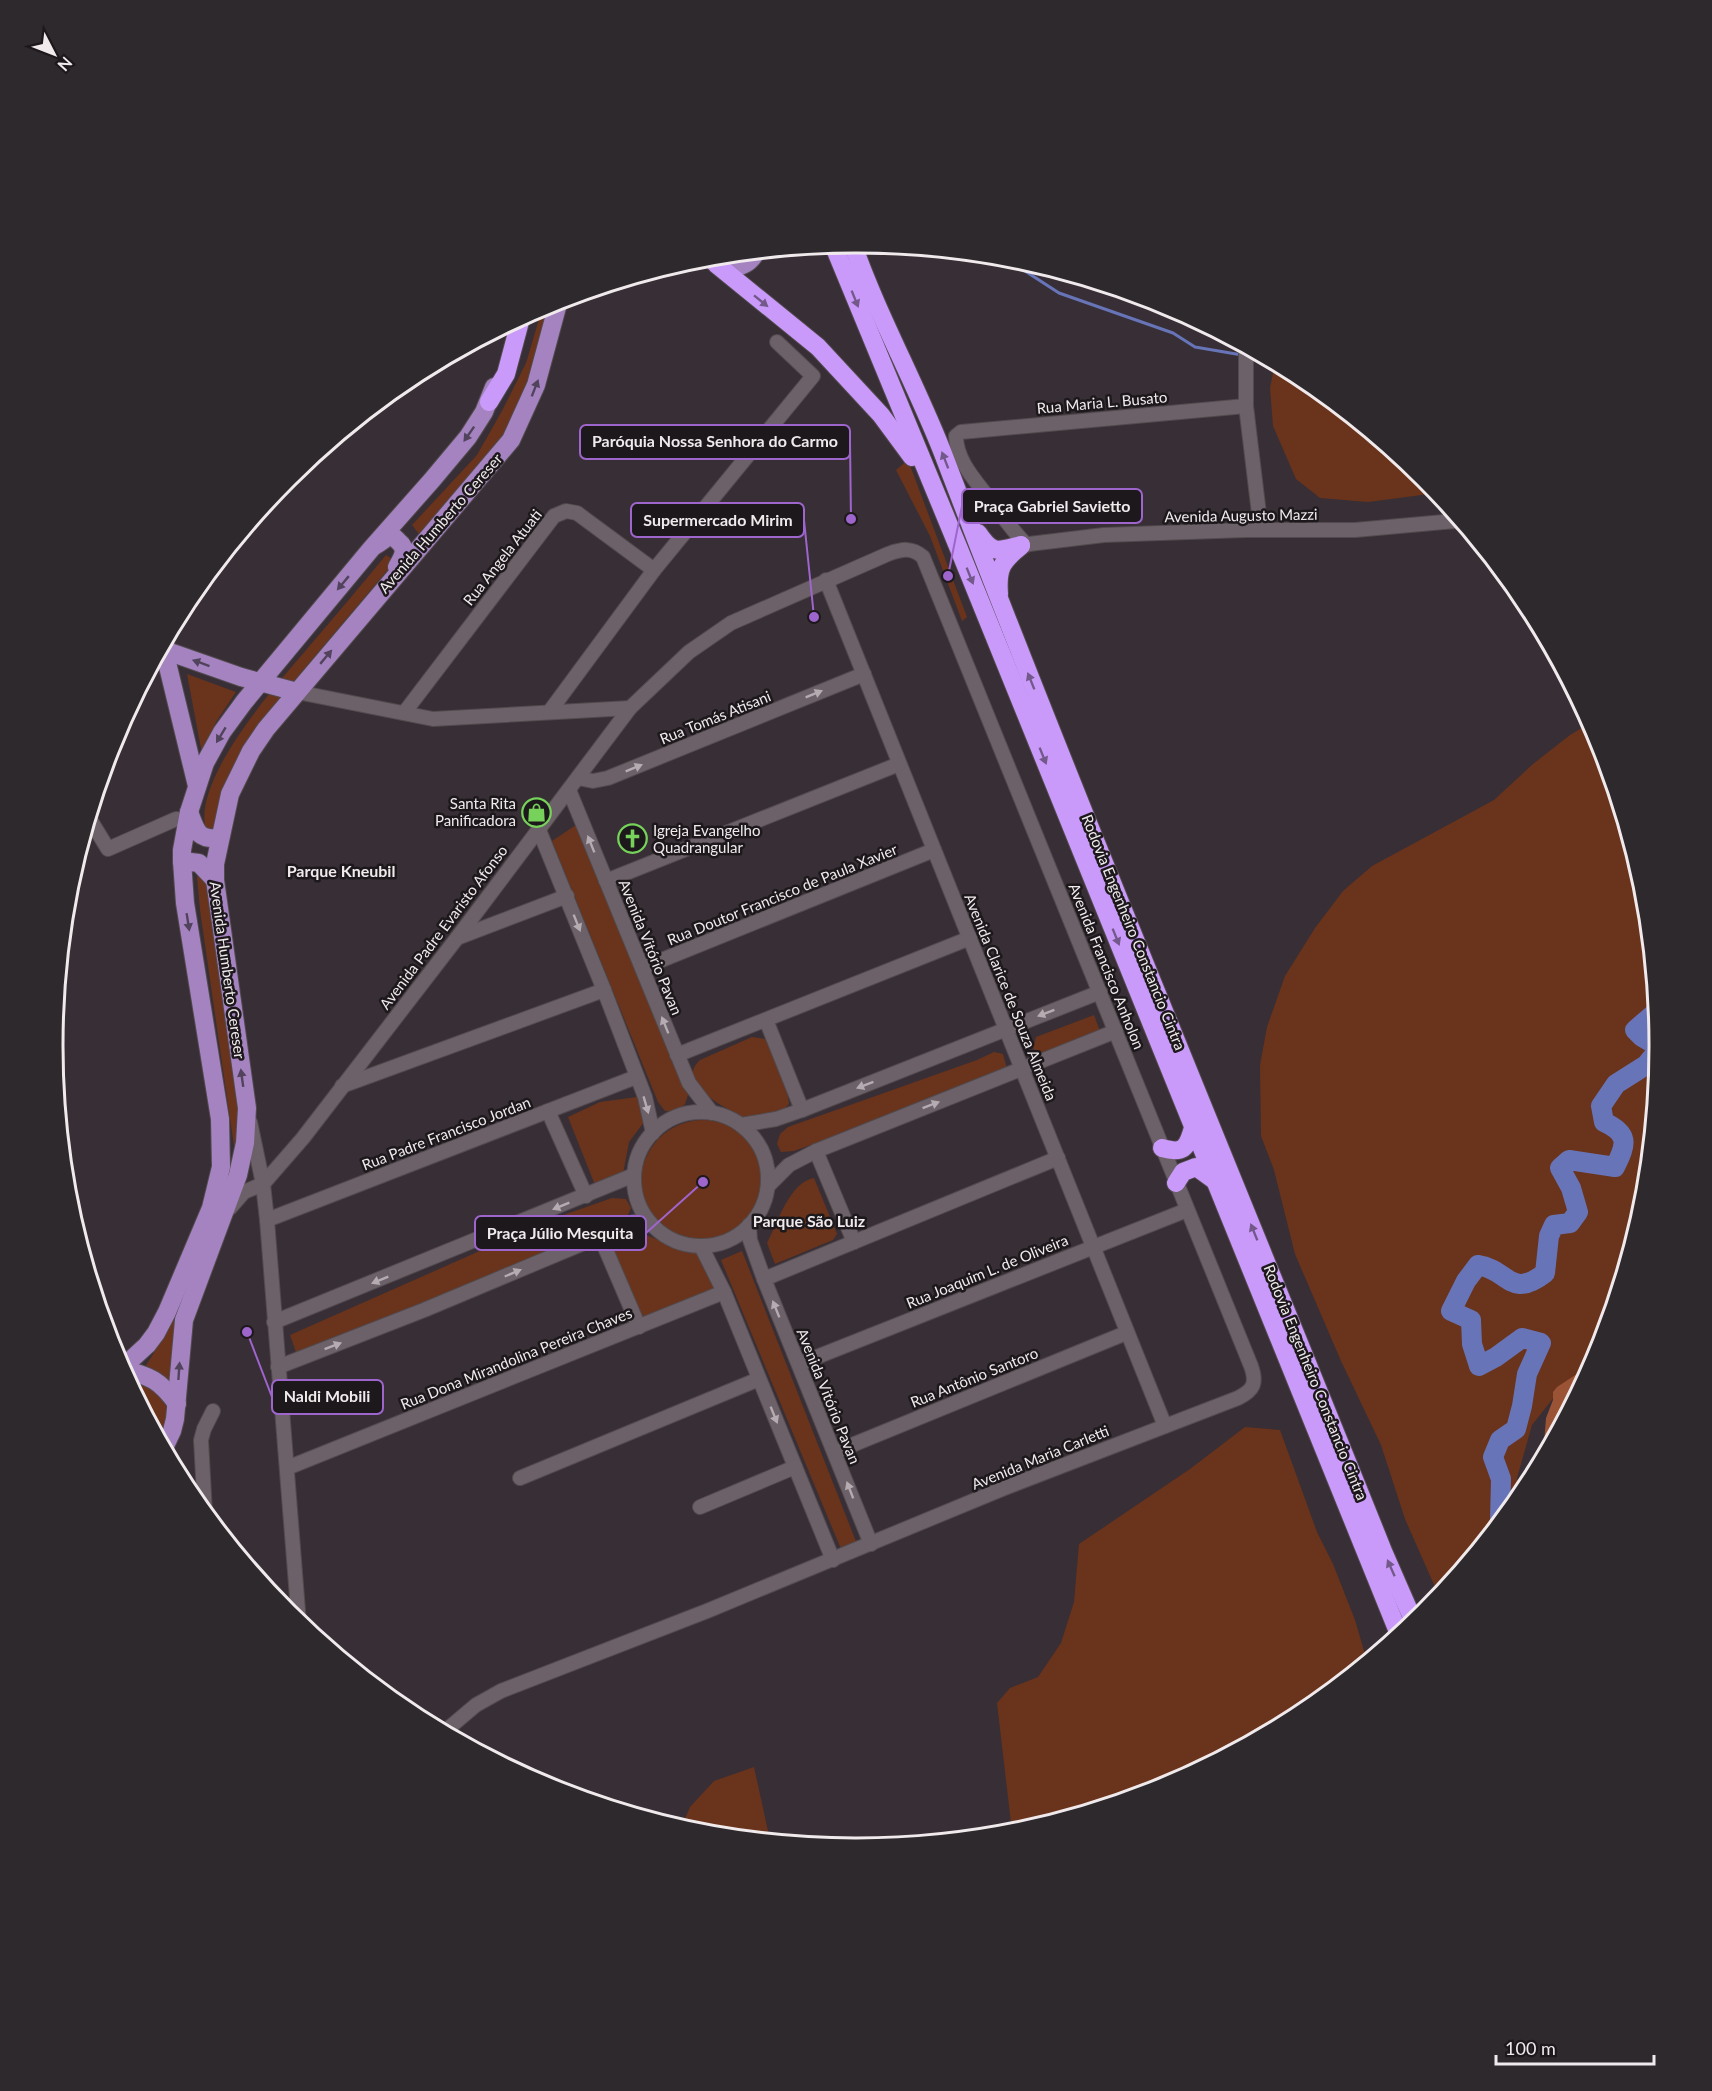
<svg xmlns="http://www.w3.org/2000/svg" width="1712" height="2091" viewBox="0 0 1712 2091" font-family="Lato,sans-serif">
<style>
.green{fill:#6a331b}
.forest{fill:#9b5335}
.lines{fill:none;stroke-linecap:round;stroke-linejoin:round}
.stream{stroke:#6775b8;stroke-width:3}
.river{stroke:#6775b8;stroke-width:20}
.minor-casing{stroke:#514a4e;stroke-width:16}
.major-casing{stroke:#514a4e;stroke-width:20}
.highway-casing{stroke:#514a4e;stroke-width:20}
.minor{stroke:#6c6168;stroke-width:14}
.major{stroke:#a483c0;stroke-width:18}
.highway{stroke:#ca9afa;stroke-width:18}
.oneway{fill:#73598a}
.oneway2{fill:#52435d}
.oneway3{fill:#b5acb1}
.labels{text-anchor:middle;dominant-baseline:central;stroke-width:5;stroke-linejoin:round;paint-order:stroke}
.street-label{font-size:15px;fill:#f0eaed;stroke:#1c181b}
.poi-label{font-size:15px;fill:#f0eaed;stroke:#1c181b;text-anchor:end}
.neighbourhood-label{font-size:16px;font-weight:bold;fill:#f0eaed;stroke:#1c181b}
.rim{fill:none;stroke:#f0eaed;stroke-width:3}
.leader{fill:none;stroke:#9e65cd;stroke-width:2}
.callout-dot{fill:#9e65cd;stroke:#1c181b;stroke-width:2}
.callout{fill:#1c181b;stroke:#9e65cd;stroke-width:2}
.callout-label{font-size:16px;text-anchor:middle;font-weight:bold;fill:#f0eaed}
</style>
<rect width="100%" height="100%" fill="#382e35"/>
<g class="green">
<path d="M552,302L538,356L508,433L428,532L419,534L412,525L477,455L503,409L526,363L543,306Z"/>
<path d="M1275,363L1303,378L1424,478L1437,493L1368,502L1320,498L1296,479L1273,426L1270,388Z"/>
<path d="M908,460L967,617L962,621L930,536L896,470Z"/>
<path d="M386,555L395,561L287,689L215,828L206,830C191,778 280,681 312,643C337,614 362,584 386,555Z"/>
<path d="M187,674L236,692L216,722L202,754Z"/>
<path d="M1590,723L1598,738L1644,889L1659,1045L1644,1203L1598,1353L1589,1371L1559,1391L1532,1425L1517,1478L1518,1499L1439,1596L1405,1519L1381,1445L1341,1361L1295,1254L1274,1170L1261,1136L1260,1065L1267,1027L1285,976L1315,928L1343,891L1372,866L1494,800L1533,764L1570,735Z"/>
<path d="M576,825L688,1095L685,1104L677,1112L665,1111L658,1102L552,841Z"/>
<path d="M201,872L206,876L240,1120L236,1160L200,910L197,877Z"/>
<path d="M1094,1015L1101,1034L1040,1058L1033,1048L1036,1037Z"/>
<path d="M752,1037L765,1039C775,1049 788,1090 789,1104L783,1110L750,1121C734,1112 672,1085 700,1060Z"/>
<path d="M994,1052L1003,1054L1008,1073L794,1151L781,1152L777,1144L780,1134L788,1127L977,1060Z"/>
<path d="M637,1097L644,1122L629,1142L623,1174L595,1185L568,1117L600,1102Z"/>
<circle cx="703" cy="1182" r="62"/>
<path d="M814,1178L837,1234L833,1240L775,1264L767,1243C778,1222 789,1183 814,1178Z"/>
<path d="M612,1198L626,1199L631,1208L625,1222L297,1355L290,1335L552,1219Z"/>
<path d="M632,1228C653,1239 672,1246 695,1249L715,1289L640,1321L606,1238Z"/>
<path d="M742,1251L857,1544L841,1549L721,1260Z"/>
<path d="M177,1308L172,1384L161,1374L145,1367L162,1340Z"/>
<path d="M129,1382C153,1381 161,1397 171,1415L161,1442Z"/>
<path d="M1245,1427L1280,1430L1317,1532L1333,1564L1355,1620L1367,1661L1302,1714L1163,1788L1012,1834L1000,1835L1011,1823L997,1703L1010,1688L1038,1677L1061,1643L1074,1602L1079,1544L1190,1469Z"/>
<path d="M754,1767L770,1840L699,1833L681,1828L690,1807L714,1781Z"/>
</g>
<path class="forest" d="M1592,1364L1543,1456L1546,1418L1553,1400V1392L1557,1387Z"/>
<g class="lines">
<g class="stream">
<path d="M1002,256L1059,293L1173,333L1195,347L1242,355"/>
<path d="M1251,355H1261"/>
</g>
<g class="river">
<path d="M1656,1012L1635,1030L1642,1037L1659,1047"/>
<path d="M1500,1521L1501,1479L1493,1457L1500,1440L1516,1429L1522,1406L1527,1374L1541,1343L1522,1338L1496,1357L1479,1366L1472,1344L1471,1320L1451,1311L1466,1281L1478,1265C1508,1269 1510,1300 1545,1273L1549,1236L1554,1225L1570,1223L1578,1212L1571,1188L1560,1168L1569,1160L1615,1167C1627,1143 1629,1134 1604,1122L1601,1106L1616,1084L1646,1065L1659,1049"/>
</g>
<defs>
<g id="minor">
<path d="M1246,347V406L1261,530"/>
<path d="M1021,545L1104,535L1246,530H1355L1455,521L1461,522"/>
<path d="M1027,545C1012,531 1003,516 991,501C976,481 956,461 956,436L961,432L1246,406"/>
<path d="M826,580L1165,1426"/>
<path d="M297,692L433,719L630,708"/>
<path d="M550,711L654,570L813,376L777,342"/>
<path d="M404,713L554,516L566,511L577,513L654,570"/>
<path d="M578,778L593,781L608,778L864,674"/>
<path d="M569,790L689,1083L712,1113"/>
<path d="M89,818L108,849L176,819L187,820"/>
<path d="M539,830L604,990L645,1097L653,1133"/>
<path d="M606,881L899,764"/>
<path d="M457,938L567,896"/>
<path d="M642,968L934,850"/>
<path d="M766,1020L802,1110"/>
<path d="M677,1055L970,938"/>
<path d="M342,1086L604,990"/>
<path d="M548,1111L586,1196"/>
<circle cx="701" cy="1179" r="67"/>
<path d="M250,1122L263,1184L267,1220L299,1623"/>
<path d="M741,1125L776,1119L802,1110L1100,992"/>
<path d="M816,1151L854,1242"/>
<path d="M768,1186L789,1165L816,1151L1116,1031"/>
<path d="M230,1208L244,1192L263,1184L303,1138L457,938L630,708L689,652L731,623L888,554C902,549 912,547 923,557L1251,1366C1257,1383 1254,1390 1238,1398L1002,1489L707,1611L501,1691L476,1705L444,1732"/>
<path d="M267,1220L636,1077"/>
<path d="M749,1225L750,1240L764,1279L871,1544"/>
<path d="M600,1236L639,1327"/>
<path d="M701,1246L724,1292L833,1560"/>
<path d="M764,1279L1058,1158"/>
<path d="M274,1322L634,1175"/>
<path d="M799,1364L1187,1210"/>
<path d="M278,1367L424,1310L634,1222L648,1221"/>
<path d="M835,1452L1126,1333"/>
<path d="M287,1468L724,1292"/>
<path d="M520,1478L759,1379"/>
<path d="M700,1507L795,1467"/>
<path d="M205,1513L201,1440L204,1429L213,1411"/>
</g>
<g id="major">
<path d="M708,257C723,271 746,271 756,252"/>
<path d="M376,545C380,543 385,538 389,537C394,536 395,538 398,541C408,549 403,557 397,567"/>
<path d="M163,646L197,786"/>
<path d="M164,650L241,677L297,692"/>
<path d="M189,812C196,830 197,840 219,838"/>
<path d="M182,861L199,863L215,880"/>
<path d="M122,1368L147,1345L156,1333L167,1312L211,1208L221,1167L220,1119L185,903L182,861V850L189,812L205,763L222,732L244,702L371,549L432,480L468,437L484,412L494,387"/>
<path d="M122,1369C150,1376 160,1380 177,1404"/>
<path d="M164,1448L172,1431L175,1419L184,1320L238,1175L245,1143L247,1108L215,880V864L230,794L251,751L266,729L511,440L536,385L559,300"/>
</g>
<g id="highway">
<path d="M852,242C877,314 914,380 942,451C1083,820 1236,1184 1383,1551L1414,1622"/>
<path d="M833,244L959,549L1399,1634"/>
<path d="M716,264L818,347L881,415L912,457"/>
<path d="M489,402L506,374L521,318"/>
<path d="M978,533C993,555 997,551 1021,545"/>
<path d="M999,594C997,568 1002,561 1021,546"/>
<path d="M1162,1148C1183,1154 1187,1149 1193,1128"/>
<path d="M1176,1183L1183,1172L1196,1167L1214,1180"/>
</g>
</defs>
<use href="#minor" class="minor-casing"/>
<use href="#major" class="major-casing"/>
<use href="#highway" class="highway-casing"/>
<use href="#minor" class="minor"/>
<use href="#major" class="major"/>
<use href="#highway" class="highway"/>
</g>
<defs><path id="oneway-solid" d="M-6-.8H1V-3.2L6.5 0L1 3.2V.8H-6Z" transform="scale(1.5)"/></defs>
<g class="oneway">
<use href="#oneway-solid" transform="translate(855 299) rotate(68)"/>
<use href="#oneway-solid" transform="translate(761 301) rotate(39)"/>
<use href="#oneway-solid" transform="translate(945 460) rotate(-111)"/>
<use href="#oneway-solid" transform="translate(970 576) rotate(68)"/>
<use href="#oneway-solid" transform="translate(1031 681) rotate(-112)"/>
<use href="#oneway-solid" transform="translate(1043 756) rotate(68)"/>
<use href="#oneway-solid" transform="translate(1116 937) rotate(68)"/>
<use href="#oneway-solid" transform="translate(1254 1232) rotate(-112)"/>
<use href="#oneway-solid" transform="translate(1391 1568) rotate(-114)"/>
</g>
<g class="oneway2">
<use href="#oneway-solid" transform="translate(535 388) rotate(-69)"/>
<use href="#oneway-solid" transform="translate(469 434) rotate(125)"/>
<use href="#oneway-solid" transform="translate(343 583) rotate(130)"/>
<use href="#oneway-solid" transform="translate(326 657) rotate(-50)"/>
<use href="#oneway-solid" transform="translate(201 663) rotate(-160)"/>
<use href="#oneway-solid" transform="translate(221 735) rotate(121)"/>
<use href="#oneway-solid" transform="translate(188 922) rotate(81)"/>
<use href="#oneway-solid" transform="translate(242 1078) rotate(-98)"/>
<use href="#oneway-solid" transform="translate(179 1371) rotate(-86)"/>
</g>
<g class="oneway3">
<use href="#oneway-solid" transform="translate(814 694) rotate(-22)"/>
<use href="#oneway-solid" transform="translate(634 768) rotate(-22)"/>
<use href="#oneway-solid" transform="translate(591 844) rotate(-112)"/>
<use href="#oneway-solid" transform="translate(577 923) rotate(68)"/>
<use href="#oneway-solid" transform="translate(1046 1013) rotate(159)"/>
<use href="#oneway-solid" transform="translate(665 1025) rotate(-112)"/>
<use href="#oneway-solid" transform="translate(865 1085) rotate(159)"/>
<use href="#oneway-solid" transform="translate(646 1105) rotate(74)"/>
<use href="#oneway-solid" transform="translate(931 1105) rotate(-21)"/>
<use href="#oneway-solid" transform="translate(561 1206) rotate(158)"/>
<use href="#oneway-solid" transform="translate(513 1273) rotate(-23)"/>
<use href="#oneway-solid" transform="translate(380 1280) rotate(158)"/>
<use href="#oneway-solid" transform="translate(776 1309) rotate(-112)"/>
<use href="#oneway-solid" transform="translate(333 1346) rotate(-21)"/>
<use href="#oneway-solid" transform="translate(774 1415) rotate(68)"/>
<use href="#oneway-solid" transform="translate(850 1490) rotate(-111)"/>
</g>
<defs>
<symbol id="shop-ring" viewBox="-11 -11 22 22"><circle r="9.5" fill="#1c181b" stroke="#76d25a" stroke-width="1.5"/><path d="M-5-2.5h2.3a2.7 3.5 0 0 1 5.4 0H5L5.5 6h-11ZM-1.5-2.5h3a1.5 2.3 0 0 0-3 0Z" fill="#76d25a"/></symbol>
<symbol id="church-ring" viewBox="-11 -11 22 22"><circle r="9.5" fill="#1c181b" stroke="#76d25a" stroke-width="1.5"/><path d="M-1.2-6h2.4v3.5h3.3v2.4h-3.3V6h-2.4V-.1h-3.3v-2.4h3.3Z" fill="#76d25a"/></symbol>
</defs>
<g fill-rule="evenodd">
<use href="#shop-ring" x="520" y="796" width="33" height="33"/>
<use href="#church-ring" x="616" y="822" width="33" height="33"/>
</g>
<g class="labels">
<g class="street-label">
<text transform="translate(1102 402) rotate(-5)">Rua Maria L. Busato</text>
<text transform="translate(1241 515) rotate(-1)">Avenida Augusto Mazzi</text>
<text transform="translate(440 523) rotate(-49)">Avenida Humberto Cereser</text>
<text transform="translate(502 557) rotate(-52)">Rua Angela Atuati</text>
<text transform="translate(715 717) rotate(-22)">Rua Tomás Atisani</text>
<text transform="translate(782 894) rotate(-22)">Rua Doutor Francisco de Paula Xavier</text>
<text transform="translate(443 927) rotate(-53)">Avenida Padre Evaristo Afonso</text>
<text transform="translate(1134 932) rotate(68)">Rodovia Engenheiro Constancio Cintra</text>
<text transform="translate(651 947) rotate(68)">Avenida Vitório Pavan</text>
<text transform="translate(1107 966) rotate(68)">Avenida Francisco Anholon</text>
<text transform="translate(228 970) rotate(82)">Avenida Humberto Cereser</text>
<text transform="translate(1011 997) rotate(68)">Avenida Clarice de Souza Almeida</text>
<text transform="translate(446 1133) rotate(-21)">Rua Padre Francisco Jordan</text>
<text transform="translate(987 1271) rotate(-22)">Rua Joaquim L. de Oliveira</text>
<text transform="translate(516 1358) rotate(-22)">Rua Dona Mirandolina Pereira Chaves</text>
<text transform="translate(974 1377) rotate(-22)">Rua Antônio Santoro</text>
<text transform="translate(1316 1382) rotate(68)">Rodovia Engenheiro Constancio Cintra</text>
<text transform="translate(829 1396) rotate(68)">Avenida Vitório Pavan</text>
<text transform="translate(1040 1457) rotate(-22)">Avenida Maria Carletti</text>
</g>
<g class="poi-label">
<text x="516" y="803">Santa Rita<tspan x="516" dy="17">Panificadora</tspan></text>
<text x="653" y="830" text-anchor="start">Igreja Evangelho<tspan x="653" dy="17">Quadrangular</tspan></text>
</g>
<g class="neighbourhood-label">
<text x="341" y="870">Parque Kneubil</text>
<text x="809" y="1220">Parque São Luiz</text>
</g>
</g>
<path d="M0 0H1712V2091H0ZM855 253H857A792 792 0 0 1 1649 1045V1046A792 792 0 0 1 857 1838H855A792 792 0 0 1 63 1046V1045A792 792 0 0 1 855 253Z" fill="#2d292c" fill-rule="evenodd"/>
<path class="rim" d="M855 253H857A792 792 0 0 1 1649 1045V1046A792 792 0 0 1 857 1838H855A792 792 0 0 1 63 1046V1045A792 792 0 0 1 855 253Z"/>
<path class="leader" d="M851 519L850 442M948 576L962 506M814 617L804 520M703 1182L646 1233M247 1332L272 1397"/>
<g class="callout-dot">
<circle cx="851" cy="519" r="6"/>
<circle cx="948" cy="576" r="6"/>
<circle cx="814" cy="617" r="6"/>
<circle cx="703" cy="1182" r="6"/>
<circle cx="247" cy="1332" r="6"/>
</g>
<g class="callout">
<rect x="580" y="425" width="270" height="34" rx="6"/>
<rect x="962" y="489" width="180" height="34" rx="6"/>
<rect x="631" y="503" width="173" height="34" rx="6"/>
<rect x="475" y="1216" width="171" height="34" rx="6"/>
<rect x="272" y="1380" width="111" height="34" rx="6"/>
</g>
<g class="callout-label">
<text x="715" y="447">Paróquia Nossa Senhora do Carmo</text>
<text x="1052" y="512">Praça Gabriel Savietto</text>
<text x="718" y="526">Supermercado Mirim</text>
<text x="560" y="1239">Praça Júlio Mesquita</text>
<text x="327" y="1402">Naldi Mobili</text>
</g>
<g transform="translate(54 54) rotate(132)" stroke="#1c181b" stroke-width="4.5" paint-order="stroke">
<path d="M0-4.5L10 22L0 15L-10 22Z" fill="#f0eaed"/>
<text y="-9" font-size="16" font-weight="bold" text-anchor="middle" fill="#f0eaed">N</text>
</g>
<path d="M1496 2055v9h158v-9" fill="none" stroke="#f0eaed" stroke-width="3"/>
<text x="1505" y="2055" font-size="18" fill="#f0eaed" stroke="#1c181b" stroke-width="4.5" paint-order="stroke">100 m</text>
</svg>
